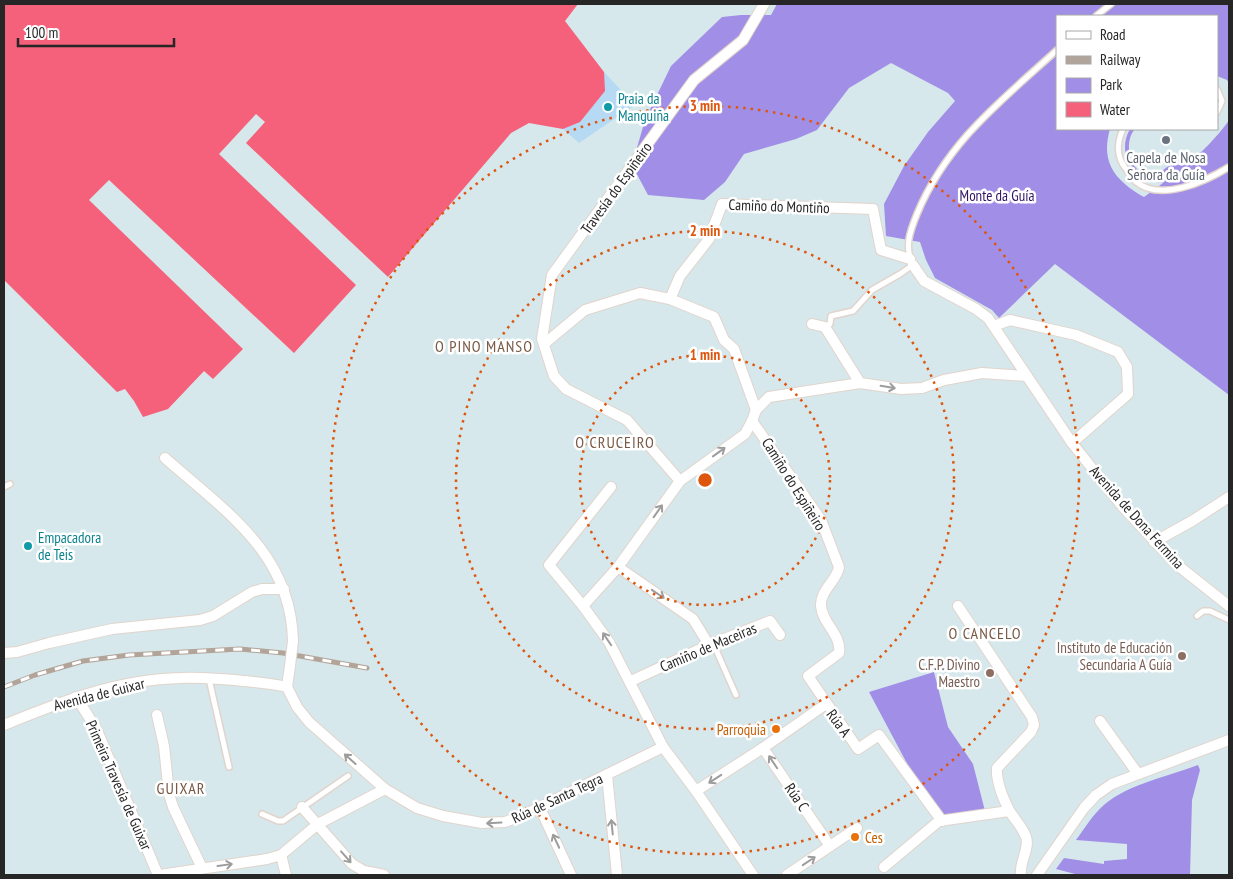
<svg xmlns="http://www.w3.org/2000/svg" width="1233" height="879" viewBox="0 0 1233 879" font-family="'PT Sans Narrow',sans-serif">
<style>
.green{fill:#a18ee6}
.sand{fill:#b6daf3}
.water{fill:#f5607a}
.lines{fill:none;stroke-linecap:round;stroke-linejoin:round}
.lane-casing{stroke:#e1d4cc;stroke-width:8}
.street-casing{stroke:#e1d4cc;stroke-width:12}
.lane{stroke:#fff;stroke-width:5}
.street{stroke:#fff;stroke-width:10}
.rail-casing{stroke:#b3a499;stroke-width:5}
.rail{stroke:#fff;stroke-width:3;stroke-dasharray:9;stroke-linecap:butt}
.street-bridge-casing{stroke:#e1d4cc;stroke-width:12;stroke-linecap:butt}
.street-bridge{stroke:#fff;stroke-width:10}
.oneway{stroke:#9d9d9d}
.ring{fill:none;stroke:#de560d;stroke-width:2.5;stroke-dasharray:2.5 5}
.culture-dot{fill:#0f9aa8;stroke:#fff;stroke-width:2}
.worship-dot{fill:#6b7280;stroke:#fff;stroke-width:2}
.education-dot{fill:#8d6e63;stroke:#fff;stroke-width:2}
.food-dot{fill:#e8710a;stroke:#fff;stroke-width:2}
.labels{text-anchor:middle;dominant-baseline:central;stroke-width:5;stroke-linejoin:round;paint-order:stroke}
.culture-label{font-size:15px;fill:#0d838f;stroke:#fff;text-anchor:start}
.worship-label{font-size:15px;fill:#5b616d;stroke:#fff}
.street-label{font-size:15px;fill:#262626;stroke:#fff}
.park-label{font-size:15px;fill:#311466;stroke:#fff}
.education-label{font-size:15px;fill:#785e54;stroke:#fff;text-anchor:end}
.food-label{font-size:15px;fill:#c56008;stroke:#fff;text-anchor:end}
.neighbourhood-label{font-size:16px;letter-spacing:1px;fill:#795945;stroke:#fff}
.centre{fill:#de560d;stroke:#fff;stroke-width:2.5}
.ring-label{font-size:15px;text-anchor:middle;font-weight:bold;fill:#de560d;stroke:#fff;stroke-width:5;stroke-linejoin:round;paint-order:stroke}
</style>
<rect width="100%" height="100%" fill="#d6e8eb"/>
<g class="green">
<path d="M777,4H1229V83L1227,80L1217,76V16H1057V129H1110C1100,163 1116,181 1144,197L1163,183C1136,181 1115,155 1130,129H1135C1123,142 1129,174 1150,175C1157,175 1162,171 1167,167C1173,164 1180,166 1186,164C1196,160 1224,129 1229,120V395L1055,264L999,318L992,310L935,278L926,260L920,242L886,236L884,204L904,166L928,132L955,101L948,93L891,63L849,88L817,130L796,139L744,154L725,182L704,200L648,195L632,165L645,120L671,66L722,17L741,15H771Z"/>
<path d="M934,672L948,727L973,764L985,811L936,818L869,692Z"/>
<path d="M1198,765L1200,770L1192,800L1190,875H1079L1056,869L1064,858L1104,864V861L1127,859V844L1076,840C1085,828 1093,814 1105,804C1129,784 1169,776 1198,765Z"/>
</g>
<path class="sand" d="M604,72L635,105L579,143L563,129C581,111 594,95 604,72Z"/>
<path class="water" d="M4,4H578L565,21L604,72L605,91L580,122L563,129L529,123L511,133L388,277L246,143L265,122L256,114L219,154L356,285L294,353L109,180L89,200L243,349L213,379L204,371L168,409L143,417L134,401L125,389L117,392L4,280Z"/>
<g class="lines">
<defs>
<g id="lane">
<path d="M1096,16L1111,4"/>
<path d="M1217,89L1222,101L1217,112"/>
<path d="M1123,129C1117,142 1116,157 1126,169C1129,173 1132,178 1135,181C1160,203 1206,181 1229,167"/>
<path d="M825,327L830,324L831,316L853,311L872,290L900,274L913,265C904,247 910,231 917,214C947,142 1001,101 1057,50"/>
<path d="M4,487L10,484"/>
<path d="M1197,616L1203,611H1210L1229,620"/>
<path d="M713,643L736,695"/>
<path d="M209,679L229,767"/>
<path d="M262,814L278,821H283L348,776"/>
</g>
<g id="street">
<path d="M913,265L924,281L976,309L988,318L1072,443L1122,506L1176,564L1229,606"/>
<path d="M670,299L680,276L709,239L722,204L873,209L881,250L910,259"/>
<path d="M812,324L825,327L860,383"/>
<path d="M994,326L1010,320L1076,335L1118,352L1127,367L1128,394L1072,443"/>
<path d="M544,344L585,310L640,293L670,299L714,317L724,340L734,349L756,410"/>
<path d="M752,421L821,520L839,567C837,581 820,590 821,606C822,623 842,635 839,653L808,676L858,749L879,735L942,821"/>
<path d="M165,458C225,511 291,553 293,641"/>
<path d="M680,481L627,420L566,389L554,376L542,339L552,275L694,80L743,40L764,4"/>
<path d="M1154,542L1192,521L1229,497"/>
<path d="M618,567L693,619L709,645"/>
<path d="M583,606L549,565L611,487"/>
<path d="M958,606L1032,717L1034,725L1031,732L997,768C996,781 1003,798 1009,810C1014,819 1022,826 1026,837C1030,849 1019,862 1021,875"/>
<path d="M4,653L17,652L49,643L112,629L200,620L213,616L252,592L262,589H284"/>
<path d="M631,681L709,645L770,621L780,635"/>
<path d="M287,687L297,707L309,722L385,789L417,808L443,816L482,823L505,822L526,814L663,747"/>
<path d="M287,687L290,666"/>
<path d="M76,697L96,728L158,875"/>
<path d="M157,715L164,746L169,794L173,807L202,868"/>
<path d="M1100,721L1138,774"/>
<path d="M4,725C60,702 118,679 181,678C198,677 216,679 234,680C252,682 270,683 287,687"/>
<path d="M763,748L830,846"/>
<path d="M607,775L617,875"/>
<path d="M696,791L763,748L826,704"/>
<path d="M302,807L352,864L364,871L384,875"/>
<path d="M540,808L571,875"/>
<path d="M281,855L286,875"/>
<path d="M884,867L939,821L1009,811"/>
<path d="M160,875L267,859L281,855L318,824L385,789"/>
<path d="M753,875L696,791L663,747L609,642L583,606L618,567L680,481L745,434L752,421L756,410L769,397L860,383L901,389L922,388L944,380L982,373L1027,376"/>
<path d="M787,875L857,828"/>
<path d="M1037,875L1084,808L1096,795L1112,784L1229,740"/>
</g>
</defs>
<use href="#lane" class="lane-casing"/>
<use href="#street" class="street-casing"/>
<use href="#lane" class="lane"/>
<use href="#street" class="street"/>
<defs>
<path id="rail" d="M4,687L35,675L83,661L129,655L240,649L283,653L367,668"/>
</defs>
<use href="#rail" class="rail-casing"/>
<use href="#rail" class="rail"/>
<defs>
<path id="street-bridge" d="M290,666L293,641"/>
</defs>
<use href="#street-bridge" class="street-bridge-casing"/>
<use href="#street-bridge" class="street-bridge"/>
</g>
<defs><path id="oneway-shaft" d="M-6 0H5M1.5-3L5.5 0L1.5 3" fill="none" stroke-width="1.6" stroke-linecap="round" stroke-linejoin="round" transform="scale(1.25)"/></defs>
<g class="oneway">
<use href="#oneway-shaft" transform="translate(888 387) rotate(9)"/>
<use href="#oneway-shaft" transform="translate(719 452) rotate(-36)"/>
<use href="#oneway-shaft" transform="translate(658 511) rotate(-55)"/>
<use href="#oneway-shaft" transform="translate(658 594) rotate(34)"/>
<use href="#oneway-shaft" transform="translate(607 639) rotate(-124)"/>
<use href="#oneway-shaft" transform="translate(350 759) rotate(-138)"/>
<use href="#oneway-shaft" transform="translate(773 762) rotate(-124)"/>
<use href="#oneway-shaft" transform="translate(715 779) rotate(147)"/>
<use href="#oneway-shaft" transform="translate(494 823) rotate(177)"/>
<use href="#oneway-shaft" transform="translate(612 827) rotate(-96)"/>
<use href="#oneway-shaft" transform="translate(556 841) rotate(-115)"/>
<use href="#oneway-shaft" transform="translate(346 857) rotate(49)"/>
<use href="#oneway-shaft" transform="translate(809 861) rotate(-34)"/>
<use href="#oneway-shaft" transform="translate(225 865) rotate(-8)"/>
</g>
<g class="ring">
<circle cx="705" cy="480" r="125"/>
<circle cx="705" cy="480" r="249"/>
<circle cx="705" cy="480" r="374"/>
</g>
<g class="culture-dot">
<circle cx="608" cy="107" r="5"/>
<circle cx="28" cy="546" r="5"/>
</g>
<circle class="worship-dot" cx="1166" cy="140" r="5"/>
<g class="education-dot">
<circle cx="1182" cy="656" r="5"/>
<circle cx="990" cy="673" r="5"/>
</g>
<g class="food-dot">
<circle cx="776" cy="729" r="5"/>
<circle cx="855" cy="837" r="5"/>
</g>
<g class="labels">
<g class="culture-label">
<text x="618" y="98">Praia da<tspan x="618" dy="17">Manguiña</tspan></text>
<text x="38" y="537">Empacadora<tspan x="38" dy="17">de Teis</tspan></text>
</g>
<g class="worship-label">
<text x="1166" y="157">Capela de Nosa<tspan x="1166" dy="17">Señora da Guía</tspan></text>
</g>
<g class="street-label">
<text transform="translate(616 188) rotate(-54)">Travesía do Espiñeiro</text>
<text transform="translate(779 206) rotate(2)">Camiño do Montiño</text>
<text transform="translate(794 484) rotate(58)">Camiño do Espiñeiro</text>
<text transform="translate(1137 517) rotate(48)">Avenida de Dona Fermina</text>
<text transform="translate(708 647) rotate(-23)">Camiño de Maceiras</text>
<text transform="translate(99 694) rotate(-14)">Avenida de Guixar</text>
<text transform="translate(839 723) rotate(54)">Rúa A</text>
<text transform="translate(119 785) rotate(66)">Primeira Travesía de Guixar</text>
<text transform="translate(797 797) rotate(56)">Rúa C</text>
<text transform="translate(557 798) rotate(-25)">Rúa de Santa Tegra</text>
</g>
<g class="park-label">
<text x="997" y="195">Monte da Guía</text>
</g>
<g class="education-label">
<text x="1172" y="647">Instituto de Educación<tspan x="1172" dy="17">Secundaria A Guía</tspan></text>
<text x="980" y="664">C.F.P. Divino<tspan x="980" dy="17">Maestro</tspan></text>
</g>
<g class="food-label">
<text x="766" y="729">Parroquia</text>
<text x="865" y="837" text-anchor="start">Ces</text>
</g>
<g class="neighbourhood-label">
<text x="484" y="346">O PINO MANSO</text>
<text x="615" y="442">O CRUCEIRO</text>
<text x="985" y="633">O CANCELO</text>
<text x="181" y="788">GUIXAR</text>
</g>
</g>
<circle cx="705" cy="480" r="8" class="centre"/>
<g class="ring-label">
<text x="705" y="111">3 min</text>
<text x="705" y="236">2 min</text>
<text x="705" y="360">1 min</text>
</g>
<rect width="1233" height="879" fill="none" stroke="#262626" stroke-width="10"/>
<rect x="1056" y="15" width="162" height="115" fill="#ffffff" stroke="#a8a8a8"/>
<rect x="1066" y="31" width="25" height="8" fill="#ffffff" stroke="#a8a8a8"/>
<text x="1100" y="40" font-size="15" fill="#262626">Road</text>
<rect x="1066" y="56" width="25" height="8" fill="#b3a499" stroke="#a8a8a8"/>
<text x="1100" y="65" font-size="15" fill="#262626">Railway</text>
<rect x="1066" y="78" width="25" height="15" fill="#a18ee6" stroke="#a8a8a8"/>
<text x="1100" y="90" font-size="15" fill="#262626">Park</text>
<rect x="1066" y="102" width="25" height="15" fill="#f5607a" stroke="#a8a8a8"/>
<text x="1100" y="115" font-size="15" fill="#262626">Water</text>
<path d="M18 38v8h156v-8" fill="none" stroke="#262626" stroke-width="2.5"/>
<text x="25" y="38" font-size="15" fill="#262626" stroke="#ffffff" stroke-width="4" paint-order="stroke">100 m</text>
</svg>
